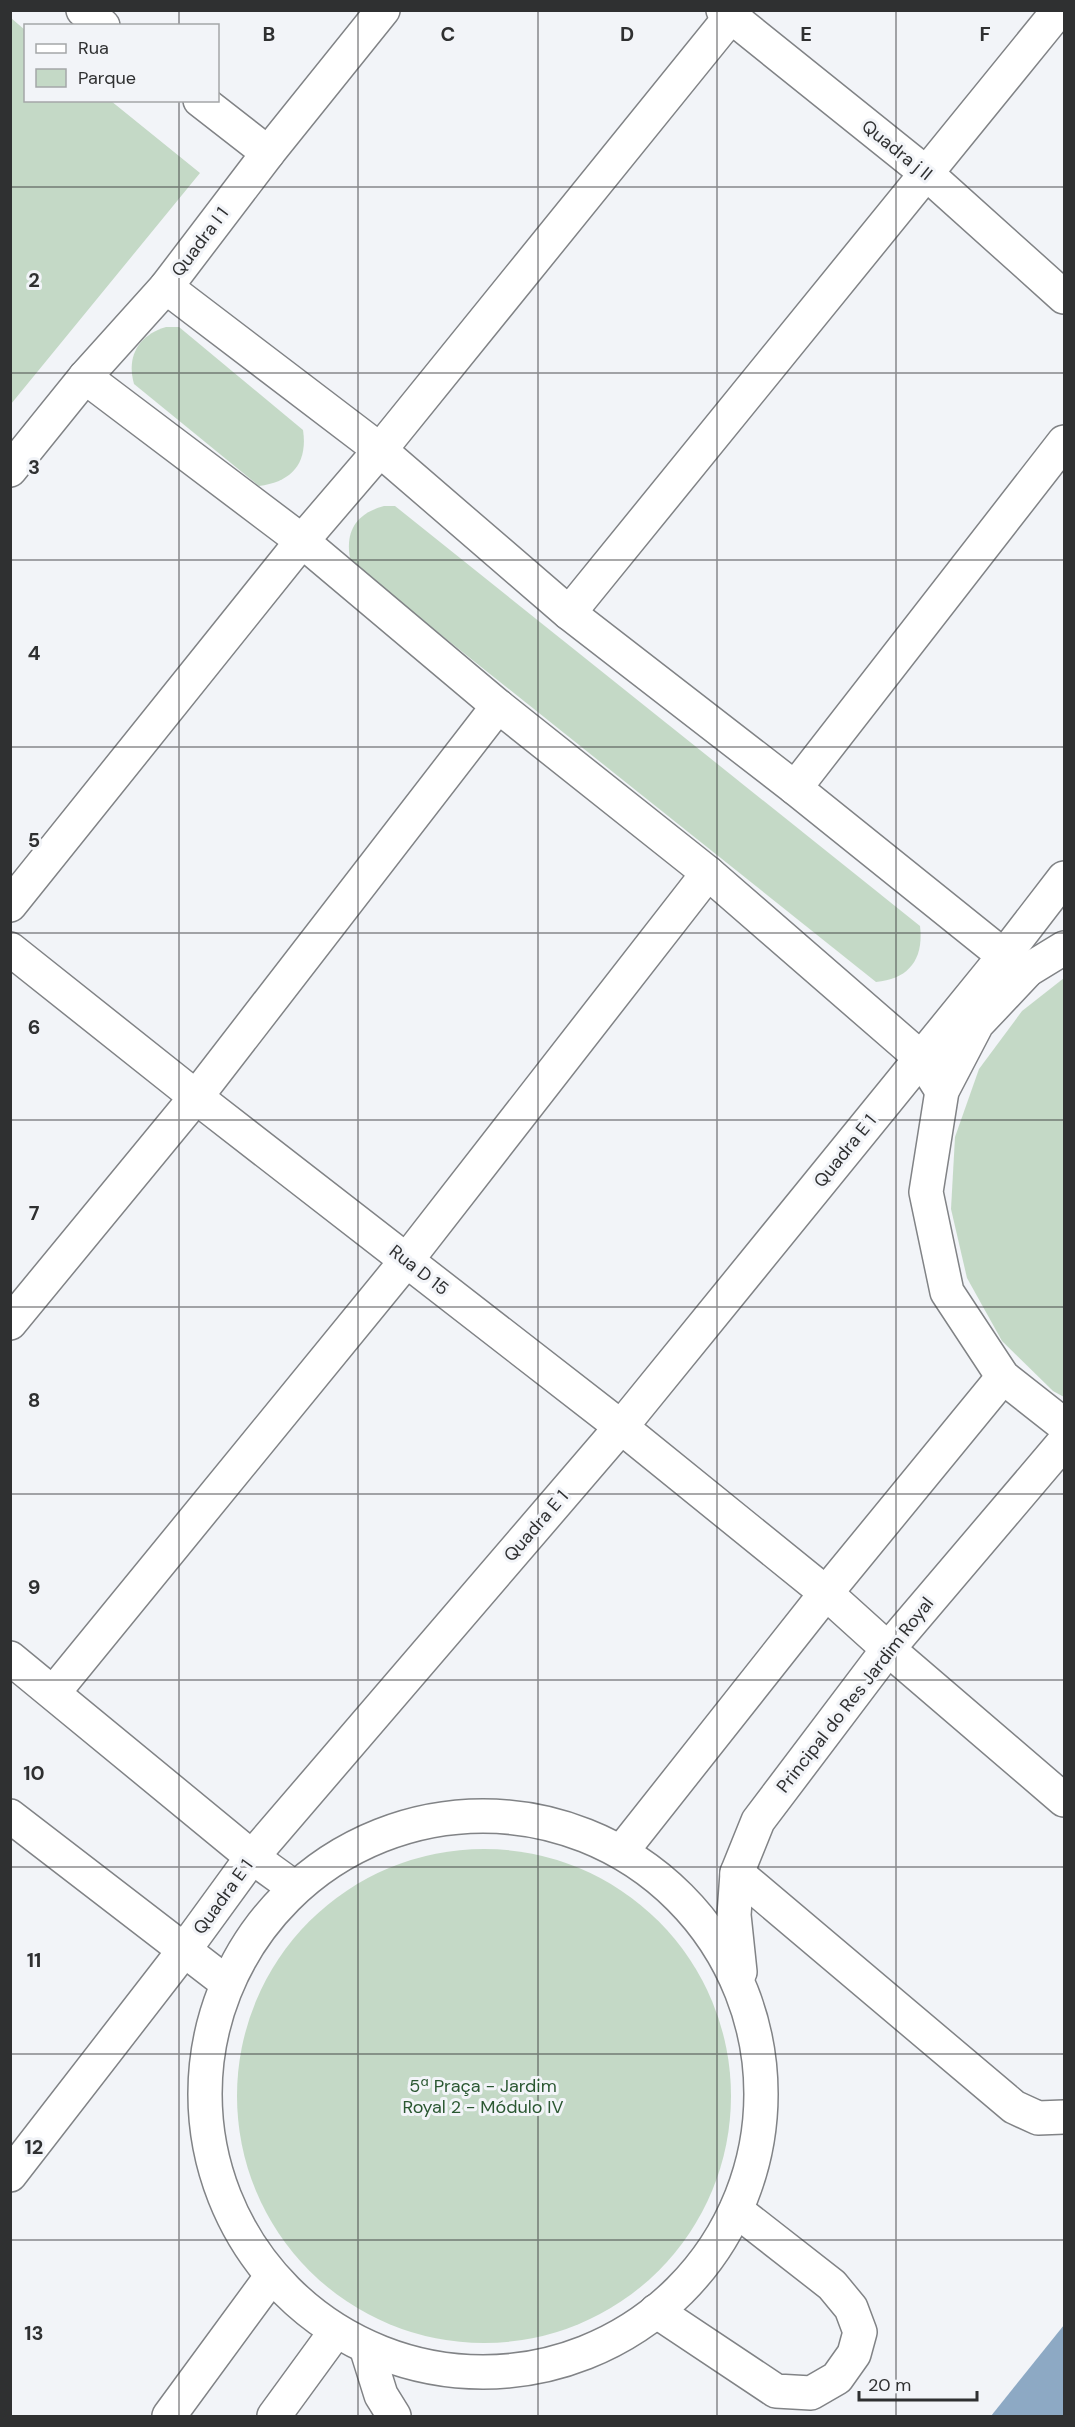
<svg xmlns="http://www.w3.org/2000/svg" width="1075" height="2427" viewBox="0 0 1075 2427" font-family="'DM Sans',sans-serif">
<style>
.green{fill:#c4d9c6}
.water{fill:#8da9c4}
.lines{fill:none;stroke-linecap:round;stroke-linejoin:round}
.minor-casing{stroke:#818386;stroke-width:36}
.minor{stroke:#fff;stroke-width:33}
.grid{fill:none;stroke:#2f3031;stroke-width:1.5;stroke-opacity:0.55}
.labels{text-anchor:middle;dominant-baseline:central;stroke-width:6;stroke-linejoin:round;paint-order:stroke}
.street-label{font-size:18px;fill:#2f3031;stroke:#f2f4f8}
.park-label{font-size:18px;fill:#2a5731;stroke:#f2f4f8}
.grid-label{font-size:20px;text-anchor:middle;font-weight:bold;fill:#2f3031;stroke:#f2f4f8;stroke-width:6;stroke-linejoin:round;paint-order:stroke}
</style>
<rect width="100%" height="100%" fill="#f2f4f8"/>
<g class="green">
<path d="M11,18L25,30L26,100L111,101L200,173L11,404Z"/>
<path d="M166,327H179L303,430C308,463 292,482 259,486L134,384C126,356 139,335 166,327Z"/>
<path d="M384,506H395L920,926C924,959 909,979 876,982L351,563C344,534 354,514 384,506Z"/>
<path d="M1064,978V1397L1053,1391L1002,1341L967,1278L951,1209L955,1137L979,1069L1022,1011Z"/>
<circle cx="484" cy="2096" r="247"/>
</g>
<path class="water" d="M1064,2325V2416H991Z"/>
<g class="lines">
<defs>
<g id="minor">
<path d="M83,10L103,26"/>
<path d="M723,10L926,173L1064,297"/>
<path d="M200,100L268,153"/>
<path d="M166,287L380,450L569,613L795,788L1004,956L1028,970"/>
<path d="M85,377L302,541L498,706L708,873L921,1058L942,1091"/>
<path d="M10,470L85,377L166,287L268,153L383,10"/>
<path d="M569,613L1059,10"/>
<path d="M795,788L1064,442"/>
<path d="M10,905L302,541L380,450L736,10"/>
<path d="M1064,948L1028,970L977,1024L942,1091L926,1192L947,1292L1003,1377L1064,1425"/>
<path d="M10,949L196,1097L621,1427L826,1593L888,1649L1064,1800"/>
<path d="M10,1323L196,1097L498,706"/>
<path d="M10,1658L252,1857L295,1888"/>
<path d="M54,1692L406,1261L708,873"/>
<path d="M10,1816L227,1983"/>
<circle cx="483" cy="2094" r="278"/>
<path d="M622,1851L826,1593L1003,1377"/>
<path d="M737,1873L1014,2107L1038,2118L1064,2117"/>
<path d="M740,1972L734,1915L737,1873L758,1821L888,1649L1064,1442"/>
<path d="M10,2175L185,1949L252,1857L621,1427L1004,956L1064,878"/>
<path d="M656,2311L776,2391L811,2393L837,2378L854,2354L860,2332L851,2308L832,2285L736,2210"/>
<path d="M366,2347L381,2395L394,2416"/>
<path d="M169,2416L271,2277"/>
<path d="M274,2416L336,2331"/>
</g>
</defs>
<use href="#minor" class="minor-casing"/>
<use href="#minor" class="minor"/>
</g>
<path class="grid" d="M179,10V26M358,10V2416M538,10V2416M717,10V2416M896,10V2416M179,100V2416M10,187H1064M10,373H1064M10,560H1064M10,747H1064M10,933H1064M10,1120H1064M10,1307H1064M10,1494H1064M10,1680H1064M10,1867H1064M10,2054H1064M10,2240H1064"/>
<g class="labels">
<g class="street-label">
<text transform="translate(897 150) rotate(39)">Quadra j II</text>
<text transform="translate(200 242) rotate(-53)">Quadra I 1</text>
<text transform="translate(845 1151) rotate(-51)">Quadra E 1</text>
<text transform="translate(419 1270) rotate(38)">Rua D 15</text>
<text transform="translate(536 1526) rotate(-49)">Quadra E 1</text>
<text transform="translate(855 1695) rotate(-52)">Principal do Res Jardim Royal</text>
<text transform="translate(223 1897) rotate(-54)">Quadra E 1</text>
</g>
<g class="park-label">
<text x="483" y="2086">5ª Praça - Jardim<tspan x="483" dy="21">Royal 2 - Módulo IV</tspan></text>
</g>
</g>
<g class="grid-label">
<text x="269" y="41">B</text>
<text x="448" y="41">C</text>
<text x="627" y="41">D</text>
<text x="806" y="41">E</text>
<text x="985" y="41">F</text>
<text x="34" y="287">2</text>
<text x="34" y="474">3</text>
<text x="34" y="660">4</text>
<text x="34" y="847">5</text>
<text x="34" y="1034">6</text>
<text x="34" y="1220">7</text>
<text x="34" y="1407">8</text>
<text x="34" y="1594">9</text>
<text x="34" y="1780">10</text>
<text x="34" y="1967">11</text>
<text x="34" y="2154">12</text>
<text x="34" y="2340">13</text>
</g>
<rect width="1075" height="2427" fill="none" stroke="#2f3031" stroke-width="24"/>
<rect x="24" y="24" width="195" height="78" fill="#f2f4f8" stroke="#a4a6a8" stroke-width="1.5"/>
<rect x="36" y="44" width="30" height="9" fill="#ffffff" stroke="#a4a6a8" stroke-width="1.5"/>
<text x="78" y="54" font-size="18" fill="#2f3031">Rua</text>
<rect x="36" y="69" width="30" height="18" fill="#c4d9c6" stroke="#a4a6a8" stroke-width="1.5"/>
<text x="78" y="84" font-size="18" fill="#2f3031">Parque</text>
<path d="M859 2391v9h118v-9" fill="none" stroke="#2f3031" stroke-width="3"/>
<text x="868" y="2391" font-size="18" fill="#2f3031" stroke="#f2f4f8" stroke-width="4.5" paint-order="stroke">20 m</text>
</svg>
